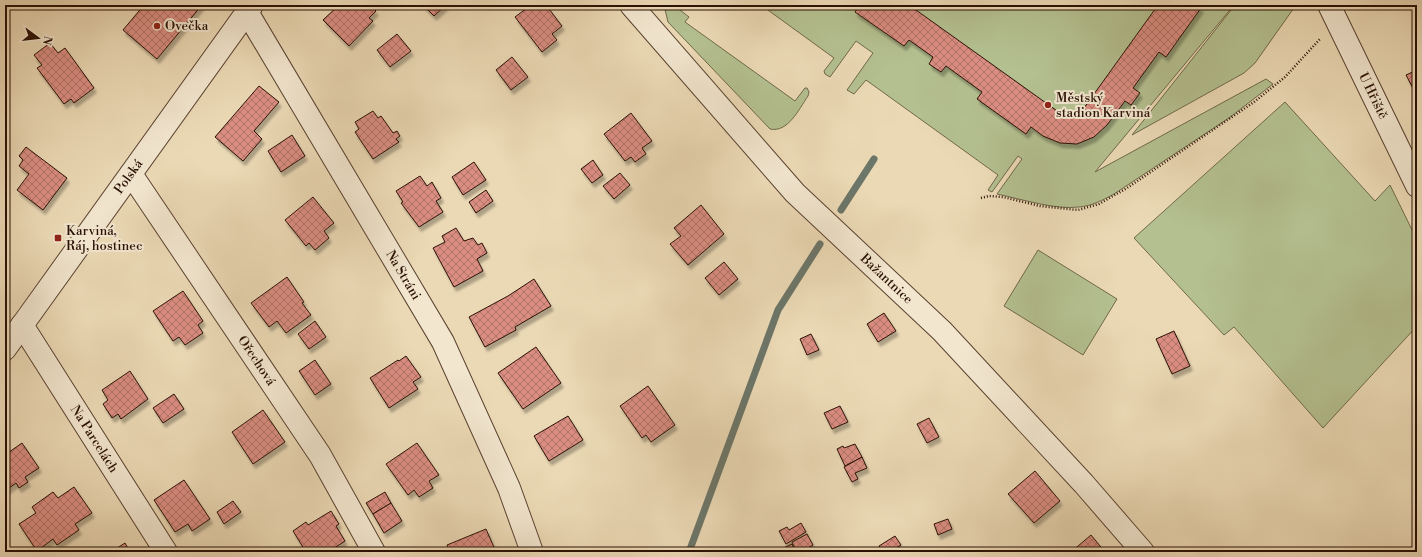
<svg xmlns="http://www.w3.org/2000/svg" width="1422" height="557" viewBox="0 0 1422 557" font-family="'Libre Bodoni',serif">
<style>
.grass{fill:#b4c090;stroke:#6f684a}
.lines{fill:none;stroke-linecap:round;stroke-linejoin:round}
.stream{stroke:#6c7669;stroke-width:7}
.building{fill:url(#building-cross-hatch);stroke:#2a1004;filter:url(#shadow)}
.minor-casing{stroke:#5a4230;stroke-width:24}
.path{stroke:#2a1004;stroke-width:2.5;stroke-dasharray:1 2;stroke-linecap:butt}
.minor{stroke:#f2e6cf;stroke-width:22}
.poi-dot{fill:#8f2418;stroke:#f2e6cf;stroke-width:1.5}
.labels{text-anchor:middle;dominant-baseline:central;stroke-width:4;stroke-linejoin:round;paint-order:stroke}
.poi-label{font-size:13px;fill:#2a1004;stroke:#f2e6cf;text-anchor:start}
.street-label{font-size:13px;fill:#2a1004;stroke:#f2e6cf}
</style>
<defs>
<pattern id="building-cross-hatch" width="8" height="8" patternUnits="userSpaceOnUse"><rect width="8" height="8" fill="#da8d81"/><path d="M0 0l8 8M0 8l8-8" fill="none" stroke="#b17267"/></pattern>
<filter id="shadow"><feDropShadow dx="2.5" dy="4.5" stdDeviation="1" flood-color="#0004"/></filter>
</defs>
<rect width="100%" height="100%" fill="#ebd9b5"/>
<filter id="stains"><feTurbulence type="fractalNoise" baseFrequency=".005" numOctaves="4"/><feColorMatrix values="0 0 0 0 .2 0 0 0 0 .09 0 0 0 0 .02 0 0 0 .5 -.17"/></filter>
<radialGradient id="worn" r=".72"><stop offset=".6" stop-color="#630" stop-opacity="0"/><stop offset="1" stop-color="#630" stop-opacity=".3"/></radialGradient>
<g class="grass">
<path d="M664,5H683L680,10L689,17L685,22L795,101L805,88H807L809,92L808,96C799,109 788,133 770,129L668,22Z"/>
<path d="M761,5H1234L1095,172L1266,79L1273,84L1229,118L1114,194C1103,200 1092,206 1079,207C1055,210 1021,199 997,194L1022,159L1018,156L992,192L988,190L998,175L866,80L854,94L847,90L873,53L856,41L830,77L825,74L824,71L834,58Z"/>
<path d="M1235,5H1296L1255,63L1244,73L1132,135Z"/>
<path d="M1285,102L1375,201L1390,185L1417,240V326L1323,428L1234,327L1224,335L1134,238Z"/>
<path d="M1038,250L1117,299L1083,355L1004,306Z"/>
</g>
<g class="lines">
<g class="stream">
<path d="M841,210L874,159"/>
<path d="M689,552L778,310L820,244"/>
</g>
</g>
<g class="building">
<path d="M144,5H202L157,59L123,30Z"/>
<path d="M339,5H357L358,6L360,5H370L376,11L369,18L373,21L349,46L323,20Z"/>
<path d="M423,5H446L434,16Z"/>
<path d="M531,5H546L562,26L552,34L557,40L542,52L515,17Z"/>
<path d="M860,5H909L1060,113L1066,115L1073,116L1079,113L1084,108L1158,5H1197L1201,8L1166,57L1159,52L1133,88L1140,93L1131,105L1125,101L1107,125L1094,137L1077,144L1060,143L1043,136L1031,127L1026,134L977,99L982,92L946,66L941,72L929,64L933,57L909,40L904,46L855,12Z"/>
<path d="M397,34L411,51L390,67L377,50Z"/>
<path d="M50,43L58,53L65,48L94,88L74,103L71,99L64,104L37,68L42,65L34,55Z"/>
<path d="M512,57L528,77L511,90L496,70Z"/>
<path d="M1417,70V96L1406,75Z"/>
<path d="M259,86L279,102L254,131L262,139L243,161L215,137Z"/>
<path d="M373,111L378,118L381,116L393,133L397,131L400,136L396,139L399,142L373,159L355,132L359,129L355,122Z"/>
<path d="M631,113L652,141L642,148L646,154L635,162L631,157L625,161L604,134Z"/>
<path d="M292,135L305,156L281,172L268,151Z"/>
<path d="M26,147L67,178L43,210L17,190L29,174L19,166L23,160L19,156Z"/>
<path d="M593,160L603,175L592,183L581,169Z"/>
<path d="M474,162L486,180L463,195L452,177Z"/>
<path d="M620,173L630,185L614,199L603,186Z"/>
<path d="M420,176L427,186L432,182L441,198L436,201L443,212L419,227L401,203L403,202L396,191Z"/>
<path d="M486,190L493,201L476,213L469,202Z"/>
<path d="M313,197L334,223L324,231L329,238L315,250L309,243L306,246L285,220Z"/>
<path d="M701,205L724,234L688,265L670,244L681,236L674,228Z"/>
<path d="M456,228L464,241L473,238L478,245L482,243L487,253L477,259L483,271L454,287L433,248L445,242L442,236Z"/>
<path d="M724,262L738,279L719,295L705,278Z"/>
<path d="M287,277L304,302L302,303L311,315L286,333L277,321L269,327L251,303Z"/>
<path d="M534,279L551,306L515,327L516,330L485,347L469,317L508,296Z"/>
<path d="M183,291L203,321L198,325L203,333L185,345L179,337L173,341L153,311Z"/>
<path d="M884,313L896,331L878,342L867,324Z"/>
<path d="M315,321L326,337L309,349L298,334Z"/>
<path d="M1174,331L1190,366L1172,374L1156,339Z"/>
<path d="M811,334L819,350L807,355L800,339Z"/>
<path d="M536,347L561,383L523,409L498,373Z"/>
<path d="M406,356L421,377L413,382L418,389L389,408L370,378L398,360L399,361Z"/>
<path d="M315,360L331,384L315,395L299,371Z"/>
<path d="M130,371L148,399L121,419L118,414L112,418L103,404L108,400L102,390Z"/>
<path d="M648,386L675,425L651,442L646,435L642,438L620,406Z"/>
<path d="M174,394L184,409L163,423L153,408Z"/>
<path d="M840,406L848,422L832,429L824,413Z"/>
<path d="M263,410L285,442L253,464L232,432Z"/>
<path d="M568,416L583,440L549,461L534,436Z"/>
<path d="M929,418L939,437L927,443L917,424Z"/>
<path d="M22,443L39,468L25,477L28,482L19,488L16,483L5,491V455Z"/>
<path d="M417,443L439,475L429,481L433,488L419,497L414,490L408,495L386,464Z"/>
<path d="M855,444L862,457L845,466L837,449L843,446L844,448Z"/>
<path d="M862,457L867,468L855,473L858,479L852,482L844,467Z"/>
<path d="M1035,471L1060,501L1034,523L1008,494Z"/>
<path d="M184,480L210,519L192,531L188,524L175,532L154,500Z"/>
<path d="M74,487L92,513L75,524L79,530L57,545L53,539L37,551L19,524L36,513L32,507L53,492L58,498Z"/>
<path d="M385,492L391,503L373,514L366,503Z"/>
<path d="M233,501L241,512L224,524L217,512Z"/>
<path d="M391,503L402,521L384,533L373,514Z"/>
<path d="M331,511L339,524L336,526L345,541L328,552H306L293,531L306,522L308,525Z"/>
<path d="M948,519L952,529L938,535L934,524Z"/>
<path d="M801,523L806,532L786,544L779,531L787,527L789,530Z"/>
<path d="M486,529L496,552H450L447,545Z"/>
<path d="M807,534L813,545L801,552H797L792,542Z"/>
<path d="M1091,535L1105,552H1071Z"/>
<path d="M895,536L901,545L889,552H882L879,546Z"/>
<path d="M125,543L130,552H111Z"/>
<path d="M792,544L795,552H780L779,550Z"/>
</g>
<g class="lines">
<defs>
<g id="minor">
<path id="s1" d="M631,5L795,193L942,331L1084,484L1143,552"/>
<path id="s2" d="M1329,5L1417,186"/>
<path id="s3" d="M247,12L443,342L509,488L532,552"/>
<path id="s4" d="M131,174L320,455L374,552"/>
<path id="s5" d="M22,325L166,552"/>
<path id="s6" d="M5,349L252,5"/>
</g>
</defs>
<use href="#minor" class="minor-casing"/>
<path class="path" d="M981,198L989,196L1003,197L1040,206L1078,210L1099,204L1127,188L1254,102L1285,77L1320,39"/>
<use href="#minor" class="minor"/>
</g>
<g class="poi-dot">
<circle cx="157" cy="26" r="4"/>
<circle cx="1048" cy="105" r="4"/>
<rect x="54" y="234" width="8" height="8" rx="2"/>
</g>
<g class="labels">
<g class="poi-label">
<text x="165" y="26">Ovečka</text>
<text x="1056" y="98">Městský<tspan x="1056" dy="15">stadion Karviná</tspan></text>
<text x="66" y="231">Karviná,<tspan x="66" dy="15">Ráj, hostinec</tspan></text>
</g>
<g class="street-label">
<text stroke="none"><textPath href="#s2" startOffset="101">U Hřiště</textPath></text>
<text stroke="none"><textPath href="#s6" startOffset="212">Polská</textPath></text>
<text stroke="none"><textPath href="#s3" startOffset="306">Na Stráni</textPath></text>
<text stroke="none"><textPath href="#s1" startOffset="375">Bažantnice</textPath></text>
<text stroke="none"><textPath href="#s4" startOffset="225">Ořechová</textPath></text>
<text stroke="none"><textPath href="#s5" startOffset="135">Na Parcelách</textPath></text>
</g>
</g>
<rect width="1422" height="557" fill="none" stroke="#ebd9b5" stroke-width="20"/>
<rect x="6" y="6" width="1410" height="545" fill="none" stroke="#2a1004" stroke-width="2"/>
<rect x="10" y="10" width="1402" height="537" fill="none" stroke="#2a1004"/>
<g transform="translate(38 38) rotate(105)" stroke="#f2e6cf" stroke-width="3" paint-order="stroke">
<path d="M0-3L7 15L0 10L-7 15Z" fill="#2a1004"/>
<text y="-6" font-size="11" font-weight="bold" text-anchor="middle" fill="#2a1004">N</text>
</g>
<rect width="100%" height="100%" filter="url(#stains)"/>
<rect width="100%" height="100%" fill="url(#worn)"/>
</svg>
